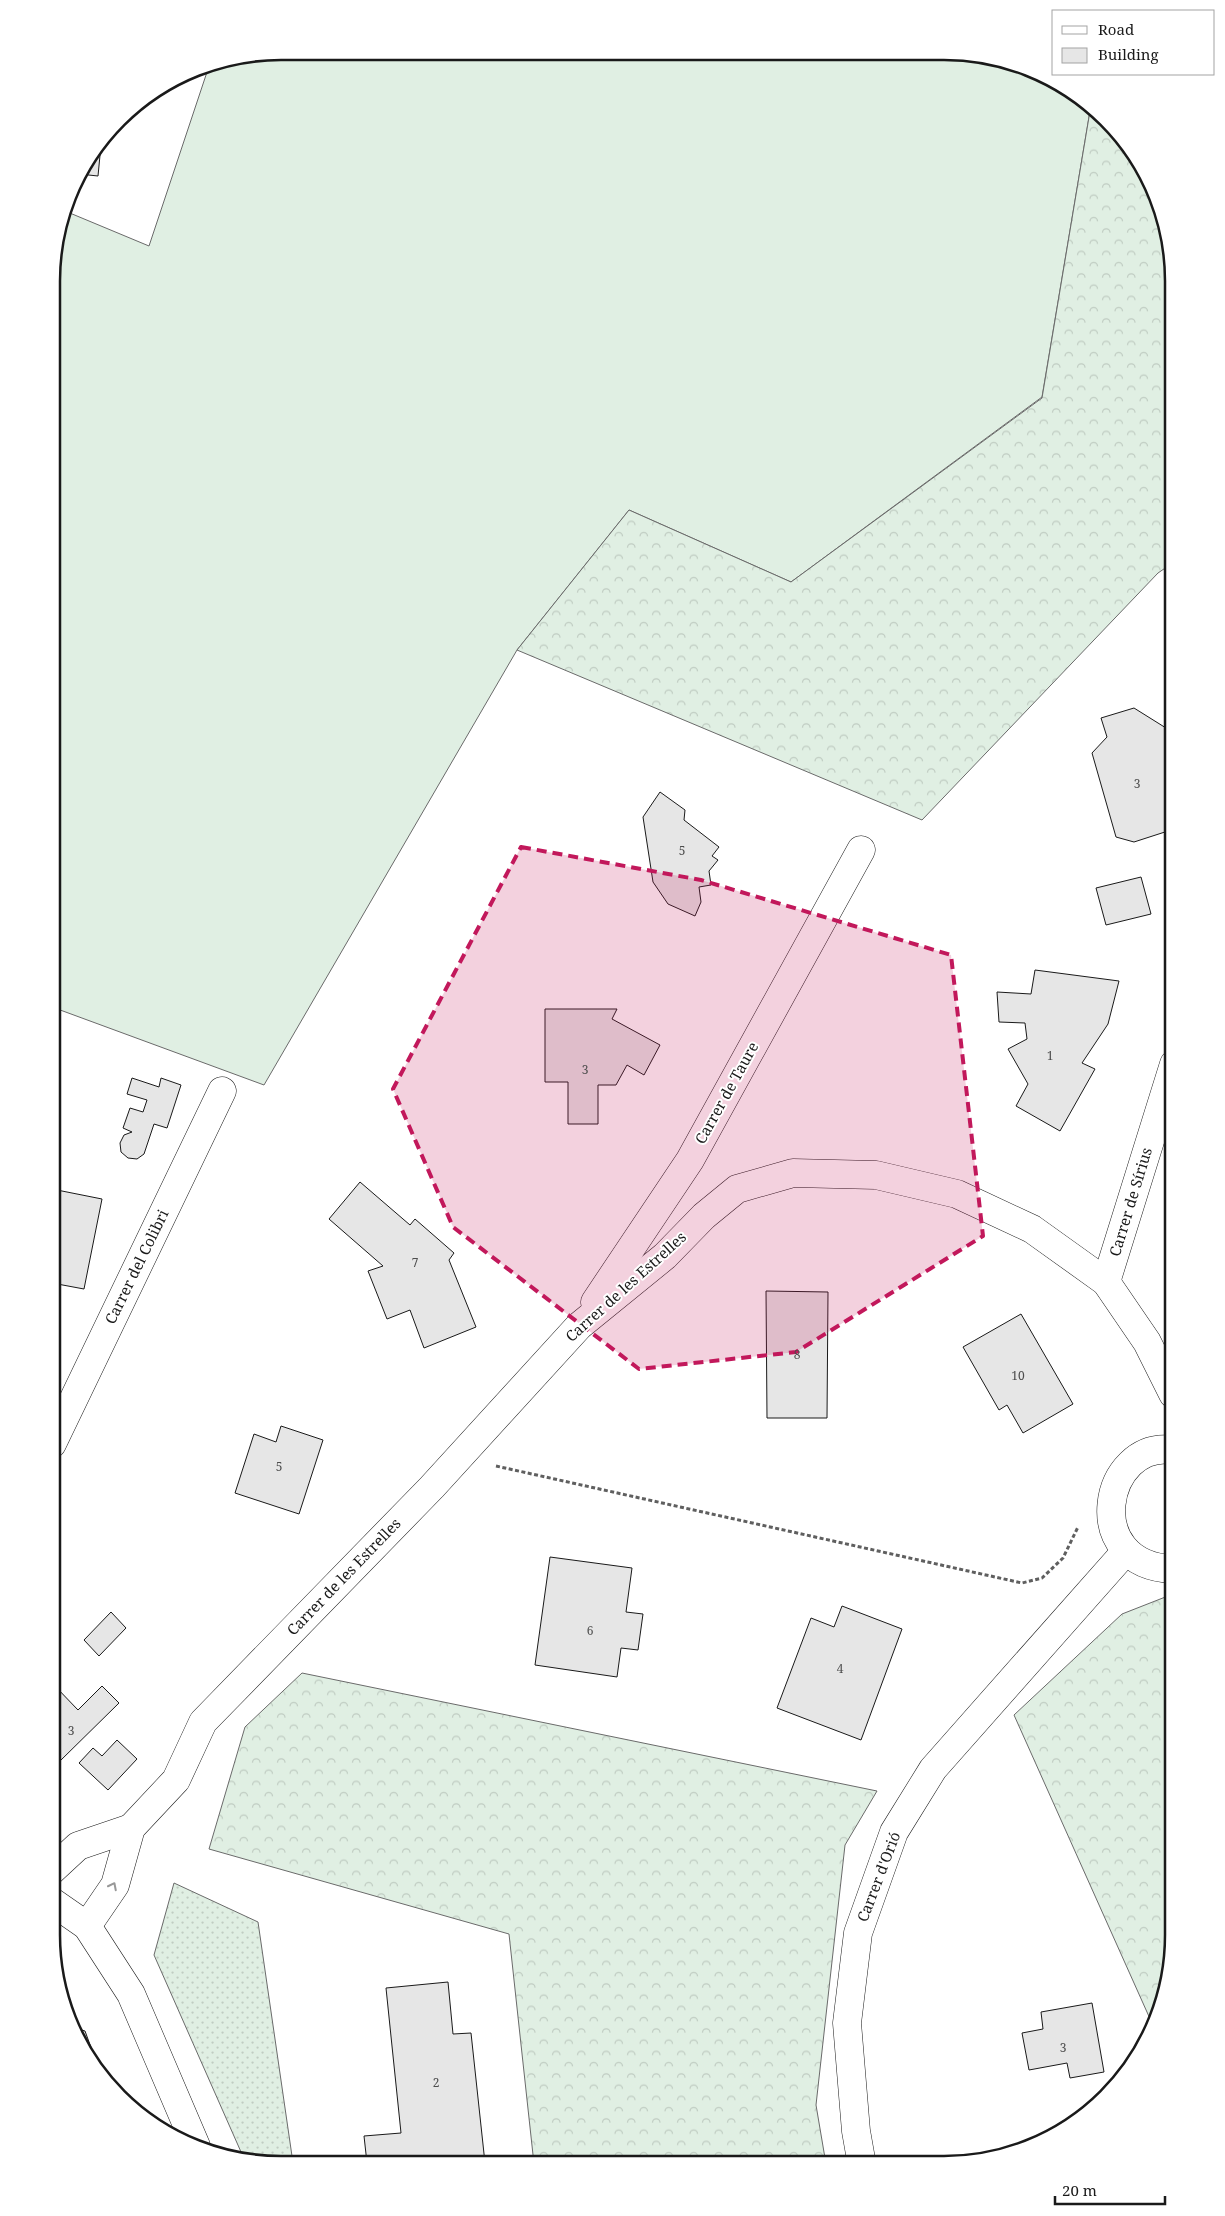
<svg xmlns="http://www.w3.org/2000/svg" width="1225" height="2216" viewBox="0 0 1225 2216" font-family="'Noto Serif',serif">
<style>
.grass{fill:#e0efe3;stroke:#6a6a6a}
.forest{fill:url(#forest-crowns);stroke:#6a6a6a}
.garden{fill:url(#garden-dots);stroke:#6a6a6a}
.building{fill:#e6e6e6;stroke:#1a1a1a}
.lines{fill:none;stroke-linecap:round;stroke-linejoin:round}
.minor-casing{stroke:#1a1a1a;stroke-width:29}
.path{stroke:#5f5f5f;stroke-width:3;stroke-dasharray:4 2.5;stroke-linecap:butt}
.minor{stroke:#fff;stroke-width:28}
.oneway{stroke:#989898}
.marked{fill:#c2185b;fill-opacity:0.2;stroke:#c2185b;stroke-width:4;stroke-dasharray:10 6;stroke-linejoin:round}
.labels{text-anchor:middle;stroke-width:4;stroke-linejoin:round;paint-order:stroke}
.number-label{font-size:12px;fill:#4d4d4d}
.street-label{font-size:15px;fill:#1a1a1a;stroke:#fff}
.rim{fill:none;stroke:#1a1a1a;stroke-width:2.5}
</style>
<defs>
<pattern id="forest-crowns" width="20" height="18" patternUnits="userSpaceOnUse" patternTransform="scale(1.25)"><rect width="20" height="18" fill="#e0efe3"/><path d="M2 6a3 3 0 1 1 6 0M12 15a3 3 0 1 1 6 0" fill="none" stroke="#c0ccc2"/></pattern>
<pattern id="garden-dots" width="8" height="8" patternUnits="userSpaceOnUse" patternTransform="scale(1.25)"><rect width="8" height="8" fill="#e0efe3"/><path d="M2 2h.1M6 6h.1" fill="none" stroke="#c0ccc2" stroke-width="1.8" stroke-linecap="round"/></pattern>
</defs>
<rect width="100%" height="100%" fill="#fff"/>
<!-- grass -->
<path class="grass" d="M281 51 989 56 1045 75 1091 105 1042 397 791 582 629 510 517 650 264 1085 52 1007 53 251 65 211 149 246 209 66Z"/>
<!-- forest -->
<g class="forest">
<path d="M1091 105 1135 153 1161 207 1174 281V562L1158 573 922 820 517 650 629 510 791 582 1042 398Z"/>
<path d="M1173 1594V1950L1157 2020 1151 2021 1014 1715 1122 1614Z"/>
<path d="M302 1673 877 1791 845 1845 816 2105 826 2164H534L509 1934 209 1849 245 1727Z"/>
</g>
<!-- garden -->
<path class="garden" d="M174 1883 258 1922 293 2163 245 2161 154 1955Z"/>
<!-- building -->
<g class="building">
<path d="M101 145 98 176 79 174Z"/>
<path d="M1134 708 1174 733V826L1168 831 1134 842 1116 837 1092 753 1107 737 1101 718Z"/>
<path d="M660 792 685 810 684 820 719 847 712 856 718 860 709 871 711 885 699 887 701 902 695 916 668 904 653 882 643 817Z"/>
<path d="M1141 877 1151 914 1106 925 1096 888Z"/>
<path d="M1035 970 1119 981 1108 1024 1082 1063 1095 1069 1060 1131 1016 1106 1028 1084 1008 1049 1027 1039 1025 1023 999 1022 997 992 1031 994Z"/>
<path d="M545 1009H617L612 1019 660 1045 644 1075 627 1065 616 1085H598V1124H568V1082H545Z"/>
<path d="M132 1078 159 1087 161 1078 181 1085 167 1128 154 1124 144 1154 137 1159 128 1158 121 1152 120 1143 124 1135 132 1132 123 1128 130 1108 143 1112 147 1100 127 1094Z"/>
<path d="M360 1182 410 1225 415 1219 454 1253 449 1260 476 1327 424 1348 410 1310 387 1319 368 1271 383 1266 329 1219Z"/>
<path d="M57 1190 102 1199 84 1289 52 1283V1205Z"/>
<path d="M766 1291 828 1292 827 1418H767Z"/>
<path d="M1021 1314 1073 1404 1023 1433 1007 1405 999 1410 963 1347Z"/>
<path d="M281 1426 323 1440 299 1514 235 1493 254 1434 276 1442Z"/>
<path d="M550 1557 632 1568 626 1612 643 1614 638 1650 621 1648 617 1677 535 1665Z"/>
<path d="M842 1606 902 1629 861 1740 777 1708 811 1618 834 1627Z"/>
<path d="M111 1612 126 1628 99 1656 84 1640Z"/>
<path d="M54 1685 78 1710 102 1686 119 1703 60 1761 51 1753 52 1688Z"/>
<path d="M117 1740 137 1759 108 1790 79 1763 93 1748 102 1756Z"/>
<path d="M448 1982 453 2034 471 2033 485 2163H367L364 2136 401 2133 386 1988Z"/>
<path d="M1092 2003 1104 2072 1070 2078 1067 2063 1029 2070 1022 2033 1043 2029 1041 2012Z"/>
<path d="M72 2027 85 2031 101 2075 90 2063Z"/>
</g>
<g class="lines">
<defs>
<g id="minor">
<path d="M1106 1282 1174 1064"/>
<path d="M595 1302 690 1160 861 850"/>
<path d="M52 1444 222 1091"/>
<path d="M1173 1569C1079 1565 1103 1440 1173 1450"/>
<path d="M51 1871 78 1846 131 1828"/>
<path d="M51 1901 87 1926 131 1994 196 2146"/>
<path d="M87 1926 115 1885 131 1828 176 1780 203 1722 432 1487 579 1326 665 1256 704 1216 737 1189 793 1173 876 1175 957 1194 1032 1229 1106 1282 1147 1342 1173 1394"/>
<path d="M862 2165 856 2131 847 2023 858 1933 894 1832 933 1769 1126 1551"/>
</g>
</defs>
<!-- minor casing -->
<use href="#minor" class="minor-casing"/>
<!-- path -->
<path class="path" d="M496 1466 1022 1583 1042 1578 1063 1558 1078 1527"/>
<!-- minor -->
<use href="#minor" class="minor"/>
</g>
<!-- one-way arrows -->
<defs><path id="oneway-chevron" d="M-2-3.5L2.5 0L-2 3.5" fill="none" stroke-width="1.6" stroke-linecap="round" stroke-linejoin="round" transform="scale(1.25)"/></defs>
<use class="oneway" href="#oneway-chevron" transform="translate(113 1886) rotate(-63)"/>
<!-- marked area -->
<path class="marked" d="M521 847 701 880 951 955 983 1236 796 1352 639 1369 453 1227 393 1089Z"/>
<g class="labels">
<!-- number labels -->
<g class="number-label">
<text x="1137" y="788">3</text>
<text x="682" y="855">5</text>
<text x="1050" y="1060">1</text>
<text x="585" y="1074">3</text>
<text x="415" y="1267">7</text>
<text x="797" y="1359">8</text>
<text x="1018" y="1380">10</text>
<text x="279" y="1471">5</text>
<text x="590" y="1635">6</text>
<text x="840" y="1673">4</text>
<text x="71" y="1735">3</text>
<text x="1063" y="2052">3</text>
<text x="436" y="2087">2</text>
</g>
<!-- street labels -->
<g class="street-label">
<text transform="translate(727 1093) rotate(-61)" y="5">Carrer de Taure</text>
<text transform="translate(1131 1202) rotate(-73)" y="5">Carrer de Sírius</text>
<text transform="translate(137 1267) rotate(-64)" y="5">Carrer del Colibri</text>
<text transform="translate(626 1287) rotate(-42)" y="5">Carrer de les Estrelles</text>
<text transform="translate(344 1577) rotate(-46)" y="5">Carrer de les Estrelles</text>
<text transform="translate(879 1877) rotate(-69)" y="5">Carrer d'Orió</text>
</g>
</g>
<!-- crop -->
<path d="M0 0H1225V2216H0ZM281 60H944A221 221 0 0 1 1165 281V1935A221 221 0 0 1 944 2156H281A221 221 0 0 1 60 1935V281A221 221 0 0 1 281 60Z" fill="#fff" fill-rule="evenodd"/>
<path class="rim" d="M281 60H944A221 221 0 0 1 1165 281V1935A221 221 0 0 1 944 2156H281A221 221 0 0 1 60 1935V281A221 221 0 0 1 281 60Z"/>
<!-- legend -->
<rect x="1052" y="10" width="162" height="65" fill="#ffffff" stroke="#a3a3a3"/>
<rect x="1062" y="26" width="25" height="8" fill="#ffffff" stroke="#a3a3a3"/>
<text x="1098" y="35" font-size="15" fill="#1a1a1a">Road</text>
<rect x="1062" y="48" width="25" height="15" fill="#e6e6e6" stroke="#a3a3a3"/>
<text x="1098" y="60" font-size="15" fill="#1a1a1a">Building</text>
<!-- scale -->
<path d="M1055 2196v8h110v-8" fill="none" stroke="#1a1a1a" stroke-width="2.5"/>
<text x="1062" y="2196" font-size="15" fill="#1a1a1a" stroke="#ffffff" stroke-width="4" paint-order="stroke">20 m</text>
</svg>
